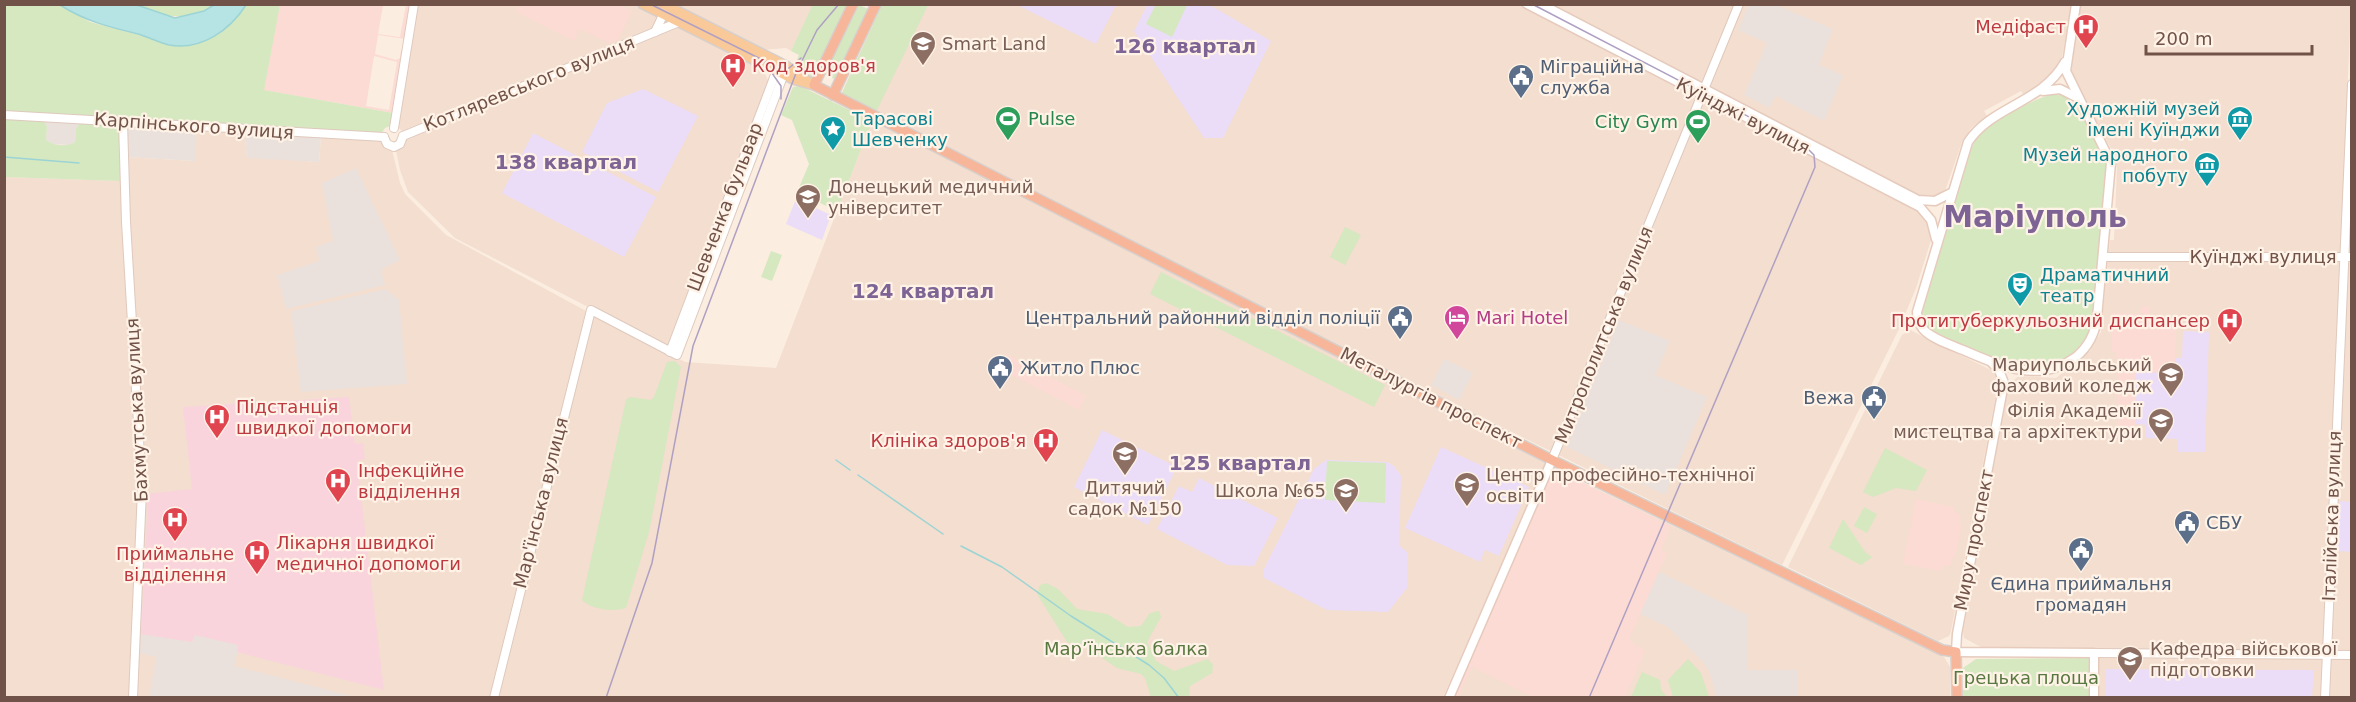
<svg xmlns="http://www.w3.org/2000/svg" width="2356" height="702" viewBox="0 0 2356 702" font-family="'DejaVu Sans',sans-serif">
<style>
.residential{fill:#f3decf}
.commercial{fill:#fcdbd4;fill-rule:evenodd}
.industrial{fill:#eae1dc}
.education{fill:#ebddf7}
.medical{fill:#f9d4dd}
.green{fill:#d5e8c0}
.water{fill:#b6e3e4;stroke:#9cd4d5;stroke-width:1.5}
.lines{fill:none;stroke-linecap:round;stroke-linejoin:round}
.stream{stroke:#9cd4d5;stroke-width:1.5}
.tertiary-casing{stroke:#dfc9bd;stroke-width:10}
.secondary-casing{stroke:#e6cbbd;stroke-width:11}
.primary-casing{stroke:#d7cfcc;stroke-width:12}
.trunk-casing{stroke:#d7cfcc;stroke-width:12}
.tertiary{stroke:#fff;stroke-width:8}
.secondary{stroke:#fff;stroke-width:8}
.primary{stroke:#f9c99a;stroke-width:9}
.trunk{stroke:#f7b699;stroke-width:9}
.tram{stroke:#afa0c3;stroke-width:1.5}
.labels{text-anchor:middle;stroke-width:4.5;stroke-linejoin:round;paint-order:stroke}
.health-label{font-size:18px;fill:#be3a42;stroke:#fff2e6;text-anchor:start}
.education-label{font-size:18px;fill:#785e54;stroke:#fff2e6;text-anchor:start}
.service-label{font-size:18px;fill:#4e5e75;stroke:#fff2e6;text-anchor:start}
.street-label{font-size:18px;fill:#715248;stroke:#fff2e6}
.culture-label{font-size:18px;fill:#0d838f;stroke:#fff2e6;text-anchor:end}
.leisure-label{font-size:18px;fill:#27864d;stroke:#fff2e6;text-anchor:start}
.hotel-label{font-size:18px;fill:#b23c85;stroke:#fff2e6;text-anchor:start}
.park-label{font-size:18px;fill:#587841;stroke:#fff2e6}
.neighbourhood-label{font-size:20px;font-weight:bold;fill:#7e6495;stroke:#fff2e6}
.town-label{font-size:30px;font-weight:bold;fill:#7e6495;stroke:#fff2e6}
</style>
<rect width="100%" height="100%" fill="#fbede0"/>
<!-- residential -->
<g class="residential">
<path d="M416 5H634L762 68 769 82 669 349 455 238 408 192 400 170 396 150 405 143 406 135 396 125Z"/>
<path d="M671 5H813L791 51 786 48 761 50Z"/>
<path d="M882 5H1523L1915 207 1926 216 1931 231V240L1916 288 1899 329 1782 565 1394 374 842 93Z"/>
<path d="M1544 5H2072L2061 61 2053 73 2024 95 2021 91 1984 111 1987 116 1971 128 1962 142 1945 191 1925 200Z"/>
<path d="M2080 5H2351L2323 651 1981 647 1964 638 1963 632 2009 384 2019 376 2056 378 2090 351 2101 332 2110 240H2114L2117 168 2113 152 2081 97 2070 70 2069 63Z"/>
<path d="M872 121 1459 418 1546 464 1443 697 495 698 590 313 685 362 776 368Z"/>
<path d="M197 128 244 131 247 157 319 162 321 136 381 139 385 147 392 150 400 183 405 194 446 235 586 311 491 697H135L145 517 125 157 194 161Z"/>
<path d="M2351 147 2352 652H2330Z"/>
<path d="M5 177 120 181 139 519 129 697 5 698Z"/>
<path d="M1910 330 1995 372 1999 379 1951 631 1949 636 1938 641 1788 567 1902 335Z"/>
<path d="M1553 468 1944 657 1950 667V697L1452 698Z"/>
<path d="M2098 658 2322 659 2321 697H2098Z"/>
<path d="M2329 658H2351V697L2328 698Z"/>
</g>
<!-- commercial -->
<g class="commercial">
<path d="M373 4 383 6 378 34 400 37 406 5H411L405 39 378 35 375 54 396 60 400 58 401 50H404L393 113 263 90 280 5ZM374 56 397 62 389 110 366 106Z"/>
<path d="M520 4 619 5 632 11 618 40 609 43 580 29 574 41 516 12Z"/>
<path d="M2141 306H2149V328H2176L2175 373H2135L2136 430 2117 431 2118 371 2116 352H2112V313L2141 314Z"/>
<path d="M1006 354 1086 396 1079 410 998 368Z"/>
<path d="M1553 468 1671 526 1661 550 1667 553 1629 640 1645 651 1625 697H1533L1472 667 1458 697 1452 698Z"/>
<path d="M1916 499 1954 507V511L1961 516 1959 523 1962 524 1955 558H1952L1951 565 1942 567 1941 571 1903 564Z"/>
</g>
<!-- industrial -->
<g class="industrial">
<path d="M1749 4 1776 5 1833 29 1819 65 1843 75 1824 121 1776 96 1769 108 1744 95 1767 43 1738 30Z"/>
<path d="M43 119 81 121 76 129 75 142 69 145 52 144 46 140 47 127Z"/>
<path d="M125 124 197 128 195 161 125 157Z"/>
<path d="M244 131 321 136 319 162 247 158Z"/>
<path d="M356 168 400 260 381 270 385 285 286 309 277 275 319 261 316 247 333 241 322 183Z"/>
<path d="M386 289 399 300 407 384 301 392 291 311Z"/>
<path d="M1619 320 1670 341 1655 375 1707 397 1665 495 1567 447Z"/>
<path d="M1444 359 1473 373 1459 400 1431 385Z"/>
<path d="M1659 572 1748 615V670H1797V697H1716L1709 671 1703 662 1668 627 1640 614Z"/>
<path d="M141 634 192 642 194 635 239 645 234 666 355 697H149L156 657 140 653Z"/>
</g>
<!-- education -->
<g class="education">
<path d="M1017 5H1116L1096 44Z"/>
<path d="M1147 5H1210L1271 41 1223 138H1204L1134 31Z"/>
<path d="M643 89 698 116 658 192 582 152 607 103Z"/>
<path d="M533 133 656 197 624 257 502 193Z"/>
<path d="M796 199 831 215 822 240 786 224Z"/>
<path d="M2183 331 2209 332 2205 452H2178L2177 439 2146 438V425L2136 424 2135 372 2175 373 2176 358H2182Z"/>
<path d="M1102 430 1177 467 1148 525 1074 487Z"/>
<path d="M1441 447 1529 487 1499 556 1485 550 1480 562 1405 528Z"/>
<path d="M1326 460 1387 462 1394 466 1401 476 1399 545 1408 553 1407 588 1388 612 1327 610 1264 578 1263 571 1314 469Z"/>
<path d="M1199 478 1278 518 1254 566 1227 565 1157 529 1179 486 1192 492Z"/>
<path d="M2339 501 2351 502V552L2337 551Z"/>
<path d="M2106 669 2314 670 2312 697H2106Z"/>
</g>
<!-- medical -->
<path class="medical" d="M349 397 355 444 363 443 365 459 357 461 384 690 237 652 238 645 195 635 192 642 141 634 147 518 146 494 192 489 183 407Z"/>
<!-- green -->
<g class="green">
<path d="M813 4 847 5 812 78 794 66 799 55 791 51Z"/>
<path d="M1156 4 1187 5 1172 37 1146 24Z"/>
<path d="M4 5H60L90 22 154 39 206 40 233 22 246 5H280L264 90 393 113 392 125 385 128 381 134 5 112Z"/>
<path d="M137 5H214C189 21 163 19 137 5Z"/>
<path d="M859 5 868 9 834 79 825 74Z"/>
<path d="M882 5H928L876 112 842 93Z"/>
<path d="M800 86 872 121 837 211 799 193 798 190 809 164 792 120 781 115 793 87Z"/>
<path d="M2058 93C2078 97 2105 151 2107 171L2092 325C2085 344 2063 367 2042 368 2019 370 1940 344 1926 326 1923 322 1923 317 1922 313L1971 150C1974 142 1977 135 1984 130 1997 118 2041 95 2058 93Z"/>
<path d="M4 117 43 119 47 127 46 140C54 146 66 147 75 142L76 129 81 121 120 124V181L5 177Z"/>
<path d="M1345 227 1361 235 1345 265 1330 257Z"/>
<path d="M771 251 782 255 772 281 761 277Z"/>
<path d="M1161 272 1385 385 1374 407 1150 294Z"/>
<path d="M675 361 681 367 649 532 626 608C612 612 593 610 582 600L626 400 630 397 651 400 654 397 667 362Z"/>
<path d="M1885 448 1927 470 1916 491 1896 488 1873 497 1863 492Z"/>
<path d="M1327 461 1386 463 1385 503 1325 500Z"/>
<path d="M1864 507 1877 514 1867 533 1854 526Z"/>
<path d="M1843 519 1865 552 1872 557 1861 565 1829 548Z"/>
<path d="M1046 583 1058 589 1077 609 1107 614 1128 627 1141 626 1150 613 1159 611 1161 617 1147 642 1156 661 1174 671 1208 659 1213 665 1212 673 1190 686 1189 697H1151L1145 678 1141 674 1117 668 1089 649 1067 642 1037 594 1040 585Z"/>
<path d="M2090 658V697H1963V668L1976 659Z"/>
<path d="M1688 659 1701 673 1709 697H1673L1668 680Z"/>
<path d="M1642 672 1660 680 1661 690 1667 697H1631Z"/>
</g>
<!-- water -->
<path class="water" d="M60 5H137L175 18 204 11 214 5H246C230 30 201 51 169 45 158 42 148 37 138 34 109 27 85 21 60 5Z"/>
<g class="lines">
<!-- stream -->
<g class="stream">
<path d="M4 157 79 163"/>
<path d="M836 460 850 470"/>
<path d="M858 475 943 534"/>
<path d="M961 546 1002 567 1071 616 1149 665 1164 678 1179 698"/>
</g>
<defs>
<g id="tertiary">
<path d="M655 32 666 9"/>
<path d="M4 115 384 137"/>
<path d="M123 122 126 222 142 490 133 698"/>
<path d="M394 128 414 4"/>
<path d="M403 136 679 22"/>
<path d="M384 137 387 144 394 147 400 144 403 136"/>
<path d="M2103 257H2352"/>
<path d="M670 352 778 67"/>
<path d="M1552 460 1739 4"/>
<path d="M2094 653 2352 655"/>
<path d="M494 698 591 310 677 355 785 71"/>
<path d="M2325 698 2352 84"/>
</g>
<g id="secondary">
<path d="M1527 4 1920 207 1931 220 1936 239"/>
<path d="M1541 4 1918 200 1935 201 1951 193"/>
<path d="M2065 62C2041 104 1993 105 1968 142L1917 312C1917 318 1919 324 1923 329 1932 339 1951 345 1963 350 2000 366 2040 384 2076 357 2089 346 2095 334 2097 318L2111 163 2066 71 2076 4"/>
<path d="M2043 91 2060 89 2076 97"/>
<path d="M1992 363 1999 370 2004 383 1957 634 1956 652 2094 653V698"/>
<path d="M1449 698 1552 460"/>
</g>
<g id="primary">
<path d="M643 4 793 79 814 85"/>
<path d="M663 4 784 65 807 81"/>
</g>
<g id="trunk">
<path d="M853 4 814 85 1552 460 1942 650 1956 652 1957 698"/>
<path d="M833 95 876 4"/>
</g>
</defs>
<!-- tertiary casing -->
<use href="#tertiary" class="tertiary-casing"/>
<!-- secondary casing -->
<use href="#secondary" class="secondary-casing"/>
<!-- primary casing -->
<use href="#primary" class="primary-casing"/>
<!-- trunk casing -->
<use href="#trunk" class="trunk-casing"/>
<!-- tertiary -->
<use href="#tertiary" class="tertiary"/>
<!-- secondary -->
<use href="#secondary" class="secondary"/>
<!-- primary -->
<use href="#primary" class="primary"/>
<!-- trunk -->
<use href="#trunk" class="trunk"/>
<!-- tram -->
<g class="tram">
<path d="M650 4 777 67 789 68 801 58"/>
<path d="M1532 4 1805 146 1814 155 1815 167 1589 698"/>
<path d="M765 63 781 86V99"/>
<path d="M606 698 652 563 693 346 796 73 817 30 839 4"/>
</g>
</g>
<!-- icons -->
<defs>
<symbol id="hospital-pin" viewBox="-11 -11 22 30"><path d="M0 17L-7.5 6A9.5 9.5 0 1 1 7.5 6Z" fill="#e0444e" stroke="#fff2e6"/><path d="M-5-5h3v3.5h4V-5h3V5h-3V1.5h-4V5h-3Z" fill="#fff"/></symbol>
<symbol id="school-pin" viewBox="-11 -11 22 30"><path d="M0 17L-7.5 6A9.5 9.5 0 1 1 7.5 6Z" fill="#8d6e63" stroke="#fff2e6"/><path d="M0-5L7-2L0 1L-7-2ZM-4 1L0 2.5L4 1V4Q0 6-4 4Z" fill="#fff"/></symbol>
<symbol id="civic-pin" viewBox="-11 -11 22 30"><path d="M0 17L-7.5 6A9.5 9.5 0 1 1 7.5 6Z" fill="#5c6f8a" stroke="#fff2e6"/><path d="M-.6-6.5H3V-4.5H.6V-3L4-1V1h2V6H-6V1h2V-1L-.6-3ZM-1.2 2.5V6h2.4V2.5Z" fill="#fff"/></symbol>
<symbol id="stadium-pin" viewBox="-11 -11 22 30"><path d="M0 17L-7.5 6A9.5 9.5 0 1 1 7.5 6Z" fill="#2e9e5b" stroke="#fff2e6"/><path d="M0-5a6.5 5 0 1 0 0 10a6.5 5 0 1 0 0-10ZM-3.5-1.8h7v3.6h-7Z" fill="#fff"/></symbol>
<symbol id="museum-pin" viewBox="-11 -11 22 30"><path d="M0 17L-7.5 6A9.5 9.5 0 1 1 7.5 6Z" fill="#0f9aa8" stroke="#fff2e6"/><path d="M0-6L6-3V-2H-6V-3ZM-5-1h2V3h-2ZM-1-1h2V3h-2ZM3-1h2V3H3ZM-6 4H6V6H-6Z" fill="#fff"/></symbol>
<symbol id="sight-pin" viewBox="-11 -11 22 30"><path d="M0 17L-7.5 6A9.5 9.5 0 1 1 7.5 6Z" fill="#0f9aa8" stroke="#fff2e6"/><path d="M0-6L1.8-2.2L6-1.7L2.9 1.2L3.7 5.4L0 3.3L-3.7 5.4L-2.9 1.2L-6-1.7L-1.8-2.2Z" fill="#fff"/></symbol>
<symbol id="university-pin" viewBox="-11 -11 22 30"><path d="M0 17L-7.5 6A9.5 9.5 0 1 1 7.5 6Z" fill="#8d6e63" stroke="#fff2e6"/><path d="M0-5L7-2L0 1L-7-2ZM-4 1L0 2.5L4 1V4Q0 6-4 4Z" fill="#fff"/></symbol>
<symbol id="theatre-pin" viewBox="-11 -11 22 30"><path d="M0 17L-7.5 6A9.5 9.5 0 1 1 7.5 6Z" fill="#0f9aa8" stroke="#fff2e6"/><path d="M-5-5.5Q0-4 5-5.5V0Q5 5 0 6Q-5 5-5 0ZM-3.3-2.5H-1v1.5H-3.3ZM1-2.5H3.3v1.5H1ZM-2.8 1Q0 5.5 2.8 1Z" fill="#fff"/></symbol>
<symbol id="hotel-pin" viewBox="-11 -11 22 30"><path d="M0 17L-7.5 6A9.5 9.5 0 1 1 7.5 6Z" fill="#d1479c" stroke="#fff2e6"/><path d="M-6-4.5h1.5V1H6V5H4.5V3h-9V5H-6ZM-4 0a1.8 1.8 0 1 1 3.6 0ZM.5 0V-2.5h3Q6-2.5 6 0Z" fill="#fff"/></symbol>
</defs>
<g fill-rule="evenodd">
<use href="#hospital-pin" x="2071" y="12" width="30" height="40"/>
<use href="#school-pin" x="908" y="29" width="30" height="40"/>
<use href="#hospital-pin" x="718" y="51" width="30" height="40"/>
<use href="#civic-pin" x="1506" y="62" width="30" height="40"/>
<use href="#stadium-pin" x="993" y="104" width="30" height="40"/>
<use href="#museum-pin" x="2225" y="104" width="30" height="40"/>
<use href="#stadium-pin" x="1683" y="107" width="30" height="40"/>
<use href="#sight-pin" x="818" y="114" width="30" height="40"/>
<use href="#museum-pin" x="2192" y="150" width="30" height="40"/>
<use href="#university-pin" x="793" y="182" width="30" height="40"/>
<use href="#theatre-pin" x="2005" y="270" width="30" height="40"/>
<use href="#civic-pin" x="1385" y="303" width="30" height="40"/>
<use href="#hotel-pin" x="1442" y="303" width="30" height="40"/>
<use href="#hospital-pin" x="2215" y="306" width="30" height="40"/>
<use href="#civic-pin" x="985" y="353" width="30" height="40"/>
<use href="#university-pin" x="2156" y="360" width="30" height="40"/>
<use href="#civic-pin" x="1859" y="383" width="30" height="40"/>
<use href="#hospital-pin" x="202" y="402" width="30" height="40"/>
<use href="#university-pin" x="2146" y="406" width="30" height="40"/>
<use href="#hospital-pin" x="1031" y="426" width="30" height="40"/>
<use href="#school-pin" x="1110" y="439" width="30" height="40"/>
<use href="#hospital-pin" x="323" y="466" width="30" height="40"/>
<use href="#university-pin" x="1452" y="470" width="30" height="40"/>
<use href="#school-pin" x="1331" y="476" width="30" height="40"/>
<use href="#hospital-pin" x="160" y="505" width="30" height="40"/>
<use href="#civic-pin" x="2172" y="508" width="30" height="40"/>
<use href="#civic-pin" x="2066" y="535" width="30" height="40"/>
<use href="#hospital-pin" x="242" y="538" width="30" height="40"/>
<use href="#university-pin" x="2115" y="644" width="30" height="40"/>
</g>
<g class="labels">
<!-- health labels -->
<g class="health-label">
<text x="2066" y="33" text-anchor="end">Медіфаст</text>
<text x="752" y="72">Код здоров'я</text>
<text x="2210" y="327" text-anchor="end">Протитуберкульозний диспансер</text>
<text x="236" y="413">Підстанція<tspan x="236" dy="21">швидкої допомоги</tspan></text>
<text x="1026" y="447" text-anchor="end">Клініка здоров'я</text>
<text x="358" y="477">Інфекційне<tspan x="358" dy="21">відділення</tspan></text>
<text x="276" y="549">Лікарня швидкої<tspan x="276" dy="21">медичної допомоги</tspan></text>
<text x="175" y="560" text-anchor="middle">Приймальне<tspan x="175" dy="21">відділення</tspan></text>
</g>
<!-- education labels -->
<g class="education-label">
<text x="942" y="50">Smart Land</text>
<text x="828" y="193">Донецький медичний<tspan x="828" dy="21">університет</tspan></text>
<text x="2152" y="371" text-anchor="end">Мариупольський<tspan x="2152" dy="21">фаховий коледж</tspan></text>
<text x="2142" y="417" text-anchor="end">Філія Академії<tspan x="2142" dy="21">мистецтва та архітектури</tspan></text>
<text x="1486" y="481">Центр професійно-технічної<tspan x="1486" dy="21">освіти</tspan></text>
<text x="1125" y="494" text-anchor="middle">Дитячий<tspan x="1125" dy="21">садок №150</tspan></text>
<text x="1326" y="497" text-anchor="end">Школа №65</text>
<text x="2150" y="655">Кафедра військової<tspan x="2150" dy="21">підготовки</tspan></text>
</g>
<!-- service labels -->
<g class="service-label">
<text x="1540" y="73">Міграційна<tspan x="1540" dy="21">служба</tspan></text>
<text x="1380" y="324" text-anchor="end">Центральний районний відділ поліції</text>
<text x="1020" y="374">Житло Плюс</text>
<text x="1854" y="404" text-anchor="end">Вежа</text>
<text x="2206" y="529">СБУ</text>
<text x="2081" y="590" text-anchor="middle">Єдина приймальня<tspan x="2081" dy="21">громадян</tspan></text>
</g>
<!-- street labels -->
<g class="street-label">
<text transform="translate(529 84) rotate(-22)" y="6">Котляревського вулиця</text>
<text transform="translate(1743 116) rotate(27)" y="6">Куїнджі вулиця</text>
<text transform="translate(194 126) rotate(4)" y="6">Карпінського вулиця</text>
<text transform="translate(725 207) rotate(-69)" y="6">Шевченка бульвар</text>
<text x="2263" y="263">Куїнджі вулиця</text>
<text transform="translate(1604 335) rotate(-68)" y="6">Митрополитська вулиця</text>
<text transform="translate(1431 398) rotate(27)" y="6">Металургів проспект</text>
<text transform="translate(137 410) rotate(-93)" y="6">Бахмутська вулиця</text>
<text transform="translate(541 503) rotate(-76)" y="6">Мар'їнська вулиця</text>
<text transform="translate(2332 516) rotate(-88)" y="6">Італійська вулиця</text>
<text transform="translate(1974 540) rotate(-79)" y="6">Миру проспект</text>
</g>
<!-- culture labels -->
<g class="culture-label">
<text x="2220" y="115">Художній музей<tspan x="2220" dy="21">імені Куїнджи</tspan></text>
<text x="852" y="125" text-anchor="start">Тарасові<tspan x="852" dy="21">Шевченку</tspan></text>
<text x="2188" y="161">Музей народного<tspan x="2188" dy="21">побуту</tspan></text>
<text x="2040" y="281" text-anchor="start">Драматичний<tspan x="2040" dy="21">театр</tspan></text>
</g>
<!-- leisure labels -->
<g class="leisure-label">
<text x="1028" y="125">Pulse</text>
<text x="1678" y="128" text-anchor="end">City Gym</text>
</g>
<!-- hotel labels -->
<g class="hotel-label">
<text x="1476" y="324">Mari Hotel</text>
</g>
<!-- park labels -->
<g class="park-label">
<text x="1126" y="655">Мар’їнська балка</text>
<text x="2026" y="684">Грецька площа</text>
</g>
<!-- neighbourhood labels -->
<g class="neighbourhood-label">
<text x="1185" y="53">126 квартал</text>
<text x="566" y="169">138 квартал</text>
<text x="923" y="298">124 квартал</text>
<text x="1240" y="470">125 квартал</text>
</g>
<!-- town labels -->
<g class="town-label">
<text x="2035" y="227">Маріуполь</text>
</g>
</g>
<!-- border -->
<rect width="2356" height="702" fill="none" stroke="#715248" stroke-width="12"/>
<!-- scale -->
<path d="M2146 45v9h166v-9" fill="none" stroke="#715248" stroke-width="3"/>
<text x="2155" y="45" font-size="18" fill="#715248" stroke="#fff2e6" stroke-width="4.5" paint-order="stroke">200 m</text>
</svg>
